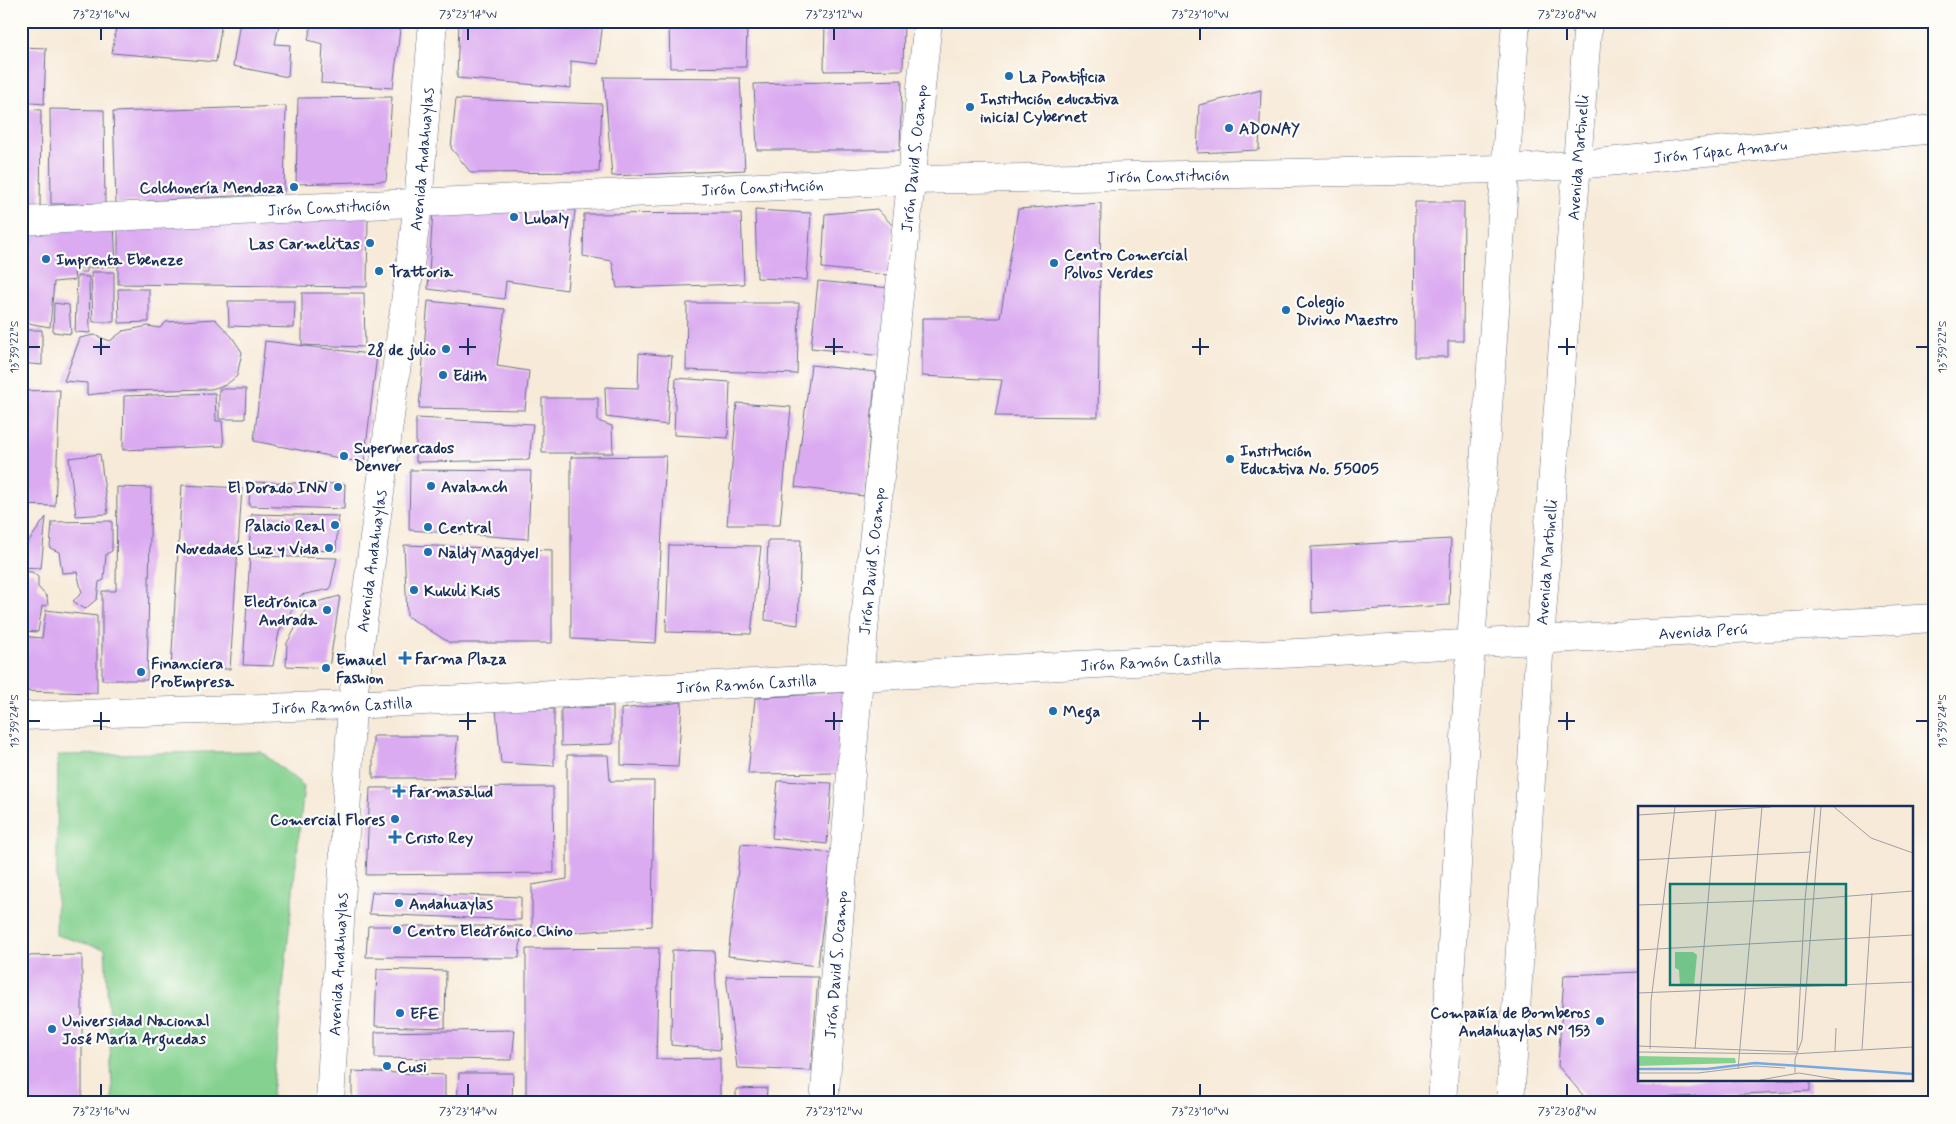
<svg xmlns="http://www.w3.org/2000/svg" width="1956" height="1124" viewBox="0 0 1956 1124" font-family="Mynerve,sans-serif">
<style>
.green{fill:#85d290;stroke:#508077}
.building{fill:#dbabf1}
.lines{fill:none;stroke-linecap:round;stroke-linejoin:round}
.minor-casing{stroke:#687089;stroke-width:29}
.minor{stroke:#fff;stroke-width:28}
.ticks{fill:none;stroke:#1b2f5e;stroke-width:2}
.poi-dot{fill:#1f6fb2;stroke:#fdfcf7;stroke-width:2}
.labels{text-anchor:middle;stroke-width:4.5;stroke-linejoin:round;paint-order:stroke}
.poi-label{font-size:16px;font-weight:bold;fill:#1b2f5e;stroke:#fdfcf7;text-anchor:start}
.street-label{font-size:16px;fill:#1b2f5e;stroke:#fdfcf7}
.inset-river{fill:none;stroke:#77a9e3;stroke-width:2.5}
.inset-road{fill:none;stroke:#9f9fa7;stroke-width:1}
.view{fill:#0f766e;fill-opacity:0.15;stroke:#0f766e;stroke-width:2.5}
.inset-edge{fill:none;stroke:#1b2f5e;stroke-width:2.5}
.neatline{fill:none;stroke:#1b2f5e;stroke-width:2}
.ticks-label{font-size:12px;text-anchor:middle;fill:#1b2f5e}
</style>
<rect width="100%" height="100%" fill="#fdfcf7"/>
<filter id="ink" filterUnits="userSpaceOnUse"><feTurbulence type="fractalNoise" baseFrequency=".02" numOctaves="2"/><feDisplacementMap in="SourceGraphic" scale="10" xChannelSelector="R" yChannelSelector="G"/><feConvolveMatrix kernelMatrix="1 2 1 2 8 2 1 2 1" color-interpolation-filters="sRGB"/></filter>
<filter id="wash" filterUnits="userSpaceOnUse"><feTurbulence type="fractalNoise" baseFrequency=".0096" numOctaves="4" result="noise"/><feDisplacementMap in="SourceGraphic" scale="20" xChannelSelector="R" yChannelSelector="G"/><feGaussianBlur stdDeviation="1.12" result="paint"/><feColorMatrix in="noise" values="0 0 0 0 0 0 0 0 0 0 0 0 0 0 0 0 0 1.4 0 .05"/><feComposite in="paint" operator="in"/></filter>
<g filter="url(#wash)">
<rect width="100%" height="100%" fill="#f7ead8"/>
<!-- green -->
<path class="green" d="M260 751 304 786 271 1103H113L105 949 56 935 58 755Z"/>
<g id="blocks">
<!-- building -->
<g class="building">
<path d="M117 21H222L216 62 112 53Z"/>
<path d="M240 21H280L275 44 290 45 288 77 233 66Z"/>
<path d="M312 21H401L393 88 321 83 323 44 308 40Z"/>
<path d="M459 21H603L598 64 571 61V88L457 78Z"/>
<path d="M669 21H747L746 67 670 68Z"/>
<path d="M825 21H904L903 70 824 71Z"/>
<path d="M21 47 46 48 44 104 21 102Z"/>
<path d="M604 77 740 78 745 170 612 176Z"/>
<path d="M902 80 900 150H757L754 84Z"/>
<path d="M1261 90 1259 150 1197 153 1199 105Z"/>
<path d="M392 97 386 181 296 184 298 98Z"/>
<path d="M456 99 602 104 599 172 471 173 451 148Z"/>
<path d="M286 106 284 193 116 203 113 112Z"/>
<path d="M21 109 41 110 40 208H21Z"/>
<path d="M50 109 104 110 105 204H51Z"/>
<path d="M1415 202H1464L1463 341H1448V357H1414Z"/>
<path d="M1101 203 1098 417 995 416 1002 380 922 376V318H1000L1018 209Z"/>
<path d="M877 209 894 227 888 275 822 268 825 214Z"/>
<path d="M433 210H575L567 290 506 281 504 299 428 289Z"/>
<path d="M755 210 811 213 807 280 757 278Z"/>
<path d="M741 213 744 284 617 288 612 261 583 256 584 214Z"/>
<path d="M368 214 367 287 118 284V220Z"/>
<path d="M114 223 116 266 87 268V272H74L75 280 54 282 50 327 22 322V229Z"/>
<path d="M91 272H114V322H93Z"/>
<path d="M77 276 89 277 90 333 75 332Z"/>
<path d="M818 281 890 288 882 356 811 348Z"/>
<path d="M118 289H149V322L119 323Z"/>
<path d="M302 293H364L365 347 302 345Z"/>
<path d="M228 301H295L294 328 229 326Z"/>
<path d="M428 301 505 309 497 366 529 371 525 410 419 408Z"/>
<path d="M54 303 69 305 71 334 53 332Z"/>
<path d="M687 303H799L797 374 686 370Z"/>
<path d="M215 319 232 337 242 352 237 376 226 385 211 389 122 391 87 395V383L64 381 80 338 94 335 110 341 123 331 148 326 160 328 166 322Z"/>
<path d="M21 330H42V365L21 363Z"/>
<path d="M265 341 377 355 364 463 254 441Z"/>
<path d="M639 353 672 356 667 425 606 417 605 387 638 388Z"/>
<path d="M811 365 876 372 864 496 795 487Z"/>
<path d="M676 378 730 382 728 438 674 435Z"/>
<path d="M219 389H246L245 419H219Z"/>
<path d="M60 390 55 506 21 505V391Z"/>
<path d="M215 393 216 421H222L224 446 123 450 124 396Z"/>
<path d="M542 398H598V421L612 426 613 453H542Z"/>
<path d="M737 403 791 407 780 525H727Z"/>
<path d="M416 418 533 424 529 460 416 462Z"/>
<path d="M100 454 108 514 76 516 69 458Z"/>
<path d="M666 456 656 643 571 639V457Z"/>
<path d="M410 470 531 471 528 539 409 530Z"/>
<path d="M250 482 345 484 344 509 249 506Z"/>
<path d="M182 485 242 488 230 669 171 668Z"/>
<path d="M117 487 151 488 147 680H102V591H116Z"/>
<path d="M252 514 338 516 336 551 249 548Z"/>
<path d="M46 517 41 568 21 567V546L26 545Z"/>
<path d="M112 521V551L106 554 104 580 99 582 97 599 85 609 73 601 82 593 77 572 62 573 59 552 50 548 52 522Z"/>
<path d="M1451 539 1449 605 1312 613 1311 547Z"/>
<path d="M768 540H801L798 625 765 620Z"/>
<path d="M404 545 552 550V643H450L407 616Z"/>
<path d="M669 545 761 546 751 634 666 632Z"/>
<path d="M250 556 337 558 330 589 301 595 279 632 273 666 243 665Z"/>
<path d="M21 571 32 572 38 577V587L47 597 48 605 42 606 38 632 21 631Z"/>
<path d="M340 596 329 668 286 666 287 643 309 604Z"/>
<path d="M46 610 97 616V693L21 691V636L42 638Z"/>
<path d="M848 692 840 773 748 774 755 698Z"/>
<path d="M682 702 678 767 621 765V709Z"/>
<path d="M613 706V744L561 746V709Z"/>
<path d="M496 709H554V766L501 763Z"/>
<path d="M373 736H458L453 778H373Z"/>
<path d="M567 755H608L610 781H654L652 926 532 936V885L567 879Z"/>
<path d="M778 781 832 783 827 844 772 838Z"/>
<path d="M553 787 554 873 366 875 370 788Z"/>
<path d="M741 844 831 853 818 966 728 956Z"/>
<path d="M372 892 521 897V920L369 914Z"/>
<path d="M368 926H522L519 958 366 957Z"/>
<path d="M659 948 656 1059 720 1058V1103H526V949Z"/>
<path d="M672 950 714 951 720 1050 671 1045Z"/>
<path d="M82 955V1103H21V956Z"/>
<path d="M377 969 446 971 445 1028 375 1026Z"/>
<path d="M1640 972V1080H1810V1091L1588 1101 1558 1066 1564 975Z"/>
<path d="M726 976 818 977 811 1071 737 1068Z"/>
<path d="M515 1030 512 1060 375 1058V1032Z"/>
<path d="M352 1071 445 1075V1103H352Z"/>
<path d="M459 1073H513L512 1103H457Z"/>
<path d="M767 1088 766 1103H736V1089Z"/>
</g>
</g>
</g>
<g filter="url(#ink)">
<use href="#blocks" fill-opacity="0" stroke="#687089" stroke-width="1"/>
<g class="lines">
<defs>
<g id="minor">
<path id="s1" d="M21 221 912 180 1505 169 1577 165 1935 129"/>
<path id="s2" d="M21 716 352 705 1935 618"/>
<path id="s3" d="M330 1103 352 705 418 204 433 21"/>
<path id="s4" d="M824 1103 859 677 928 21"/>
<path d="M1442 1103 1471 643 1516 21"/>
<path id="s5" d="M1510 1103 1540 640 1588 21"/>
</g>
</defs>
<!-- minor casing -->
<use href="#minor" class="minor-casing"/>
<!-- minor -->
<use href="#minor" class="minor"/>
</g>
</g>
<!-- ticks -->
<path class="ticks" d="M101 28V40M468 28V40M834 28V40M1200 28V40M1567 28V40M101 338V355M468 338V355M834 338V355M1200 338V355M1567 338V355M28 347H40M93 347H110M459 347H476M825 347H843M1192 347H1209M1558 347H1575M1916 347H1928M101 712V730M468 712V730M834 712V730M1200 712V730M1567 712V730M28 721H40M93 721H110M459 721H476M825 721H843M1192 721H1209M1558 721H1575M1916 721H1928M101 1084V1096M468 1084V1096M834 1084V1096M1200 1084V1096M1567 1084V1096"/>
<!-- markers -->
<g class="poi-dot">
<circle cx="1009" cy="76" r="5"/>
<circle cx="970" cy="107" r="5"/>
<circle cx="1229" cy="128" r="5"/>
<circle cx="294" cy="187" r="5"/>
<circle cx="514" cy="217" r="5"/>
<circle cx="370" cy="243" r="5"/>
<circle cx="46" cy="259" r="5"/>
<circle cx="1054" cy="263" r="5"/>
<circle cx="379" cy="271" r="5"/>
<circle cx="1286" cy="310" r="5"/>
<circle cx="446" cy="349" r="5"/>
<circle cx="443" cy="375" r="5"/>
<circle cx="344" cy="456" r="5"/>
<circle cx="1230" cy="459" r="5"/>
<circle cx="431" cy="486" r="5"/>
<circle cx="338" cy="487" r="5"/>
<circle cx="335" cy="525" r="5"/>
<circle cx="428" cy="527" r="5"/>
<circle cx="329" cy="548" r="5"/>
<circle cx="428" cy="552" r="5"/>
<circle cx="414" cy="590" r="5"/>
<circle cx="327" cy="610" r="5"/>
<path d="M402.5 650.5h5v5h5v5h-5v5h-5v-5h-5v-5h5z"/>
<circle cx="326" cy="668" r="5"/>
<circle cx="141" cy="672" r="5"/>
<circle cx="1053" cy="711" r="5"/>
<path d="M396.5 783.5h5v5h5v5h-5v5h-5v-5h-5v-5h5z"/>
<circle cx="395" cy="819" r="5"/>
<path d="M392.5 829.5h5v5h5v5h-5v5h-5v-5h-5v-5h5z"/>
<circle cx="399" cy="903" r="5"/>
<circle cx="397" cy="930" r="5"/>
<circle cx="400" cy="1013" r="5"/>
<circle cx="1600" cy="1021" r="5"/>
<circle cx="52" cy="1029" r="5"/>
<circle cx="387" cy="1066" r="5"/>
</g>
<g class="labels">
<!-- poi labels -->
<g class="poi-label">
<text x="1019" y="82">La Pontificia</text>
<text x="980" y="104">Institución educativa<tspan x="980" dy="18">inicial Cybernet</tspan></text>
<text x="1239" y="134">ADONAY</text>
<text x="284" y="193" text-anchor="end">Colchonería Mendoza</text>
<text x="524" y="223">Lubaly</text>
<text x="360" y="249" text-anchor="end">Las Carmelitas</text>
<text x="1064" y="260">Centro Comercial<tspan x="1064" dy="18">Polvos Verdes</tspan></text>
<text x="56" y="265">Imprenta Ebeneze</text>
<text x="389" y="277">Trattoria</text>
<text x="1296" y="307">Colegio<tspan x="1296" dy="18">Divino Maestro</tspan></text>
<text x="436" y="355" text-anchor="end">28 de julio</text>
<text x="453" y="381">Edith</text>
<text x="354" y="453">Supermercados<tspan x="354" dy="18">Denver</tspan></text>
<text x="1240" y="456">Institución<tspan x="1240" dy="18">Educativa No. 55005</tspan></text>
<text x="441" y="492">Avalanch</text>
<text x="328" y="493" text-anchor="end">El Dorado INN</text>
<text x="325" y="531" text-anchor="end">Palacio Real</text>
<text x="438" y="533">Central</text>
<text x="319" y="554" text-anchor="end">Novedades Luz y Vida</text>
<text x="438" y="558">Naldy Magdyel</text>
<text x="424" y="596">Kukuli Kids</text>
<text x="317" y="607" text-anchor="end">Electrónica<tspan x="317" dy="18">Andrada</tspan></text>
<text x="415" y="664">Farma Plaza</text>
<text x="336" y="665">Emauel<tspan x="336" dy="18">Fashion</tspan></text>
<text x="151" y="669">Financiera<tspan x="151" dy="18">ProEmpresa</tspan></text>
<text x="1063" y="717">Mega</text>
<text x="409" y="797">Farmasalud</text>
<text x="385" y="825" text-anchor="end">Comercial Flores</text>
<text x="405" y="843">Cristo Rey</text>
<text x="409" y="909">Andahuaylas</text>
<text x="407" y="936">Centro Electrónico Chino</text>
<text x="1590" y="1018" text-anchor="end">Compañía de Bomberos<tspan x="1590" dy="18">Andahuaylas Nº 153</tspan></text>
<text x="410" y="1019">EFE</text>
<text x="62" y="1026">Universidad Nacional<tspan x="62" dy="18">José María Arguedas</tspan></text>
<text x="397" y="1072">Cusi</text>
</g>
<!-- street labels -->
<g class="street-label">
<text dy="6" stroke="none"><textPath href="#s1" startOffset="1701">Jirón Túpac Amaru</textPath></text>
<text dy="6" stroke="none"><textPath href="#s5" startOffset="948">Avenida Martinelli</textPath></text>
<text dy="6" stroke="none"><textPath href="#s3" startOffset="949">Avenida Andahuaylas</textPath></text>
<text dy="6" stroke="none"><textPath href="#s4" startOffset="949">Jirón David S. Ocampo</textPath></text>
<text dy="6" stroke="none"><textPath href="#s1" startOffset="1148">Jirón Constitución</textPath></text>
<text dy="6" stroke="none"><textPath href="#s1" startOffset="742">Jirón Constitución</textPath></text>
<text dy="6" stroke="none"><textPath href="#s1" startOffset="308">Jirón Constitución</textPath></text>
<text dy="6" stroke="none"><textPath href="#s3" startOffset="544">Avenida Andahuaylas</textPath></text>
<text dy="6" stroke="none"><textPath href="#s4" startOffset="544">Jirón David S. Ocampo</textPath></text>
<text dy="6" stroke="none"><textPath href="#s5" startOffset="542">Avenida Martinelli</textPath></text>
<text dy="6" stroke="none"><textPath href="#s2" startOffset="1684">Avenida Perú</textPath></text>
<text dy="6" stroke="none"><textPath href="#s2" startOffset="1131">Jirón Ramón Castilla</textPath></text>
<text dy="6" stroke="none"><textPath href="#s2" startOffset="726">Jirón Ramón Castilla</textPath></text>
<text dy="6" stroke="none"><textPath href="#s2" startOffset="321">Jirón Ramón Castilla</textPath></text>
<text dy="6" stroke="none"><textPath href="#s3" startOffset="139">Avenida Andahuaylas</textPath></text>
<text dy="6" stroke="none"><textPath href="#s4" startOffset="139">Jirón David S. Ocampo</textPath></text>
</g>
</g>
<!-- overview -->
<g transform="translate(1638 806)">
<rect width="275" height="275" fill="#f7ead8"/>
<path d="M37 146H55L59 149 56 180H42L41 164 37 162ZM0 250 97 252 98 257 0 260Z" fill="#85d290"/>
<path class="inset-river" d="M0 263H69L117 257 275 268"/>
<path class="inset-road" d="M196 1 233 32 275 47M0 9 133 1M0 54 173 46M0 99 174 93 275 85M0 144 275 129M0 187 275 176M0 240 160 246M12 243 13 195 37 1M57 243 78 4M159 244 167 93 177 1M224 244 234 87M197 245 198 222M0 246 154 248 275 241M100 263 124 1M0 267H60L117 260 147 262M157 267V253L164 234 183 1M122 274 161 267 203 274"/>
<path class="view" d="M32 78H208V179H32Z"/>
<rect width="275" height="275" class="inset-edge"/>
</g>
<!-- margin -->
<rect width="1956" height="1124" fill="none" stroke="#fdfcf7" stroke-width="55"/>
<rect x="28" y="28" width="1900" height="1068" class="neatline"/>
<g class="ticks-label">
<text x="101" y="18">73°23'16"W</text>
<text x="468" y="18">73°23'14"W</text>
<text x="834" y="18">73°23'12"W</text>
<text x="1200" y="18">73°23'10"W</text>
<text x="1567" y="18">73°23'08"W</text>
<text transform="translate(14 347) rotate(-90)" y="4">13°39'22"S</text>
<text transform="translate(1942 347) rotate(-90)" y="4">13°39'22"S</text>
<text transform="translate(14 721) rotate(-90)" y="4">13°39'24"S</text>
<text transform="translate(1942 721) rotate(-90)" y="4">13°39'24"S</text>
<text x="101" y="1115">73°23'16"W</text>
<text x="468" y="1115">73°23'14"W</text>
<text x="834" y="1115">73°23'12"W</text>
<text x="1200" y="1115">73°23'10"W</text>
<text x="1567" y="1115">73°23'08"W</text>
</g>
</svg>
